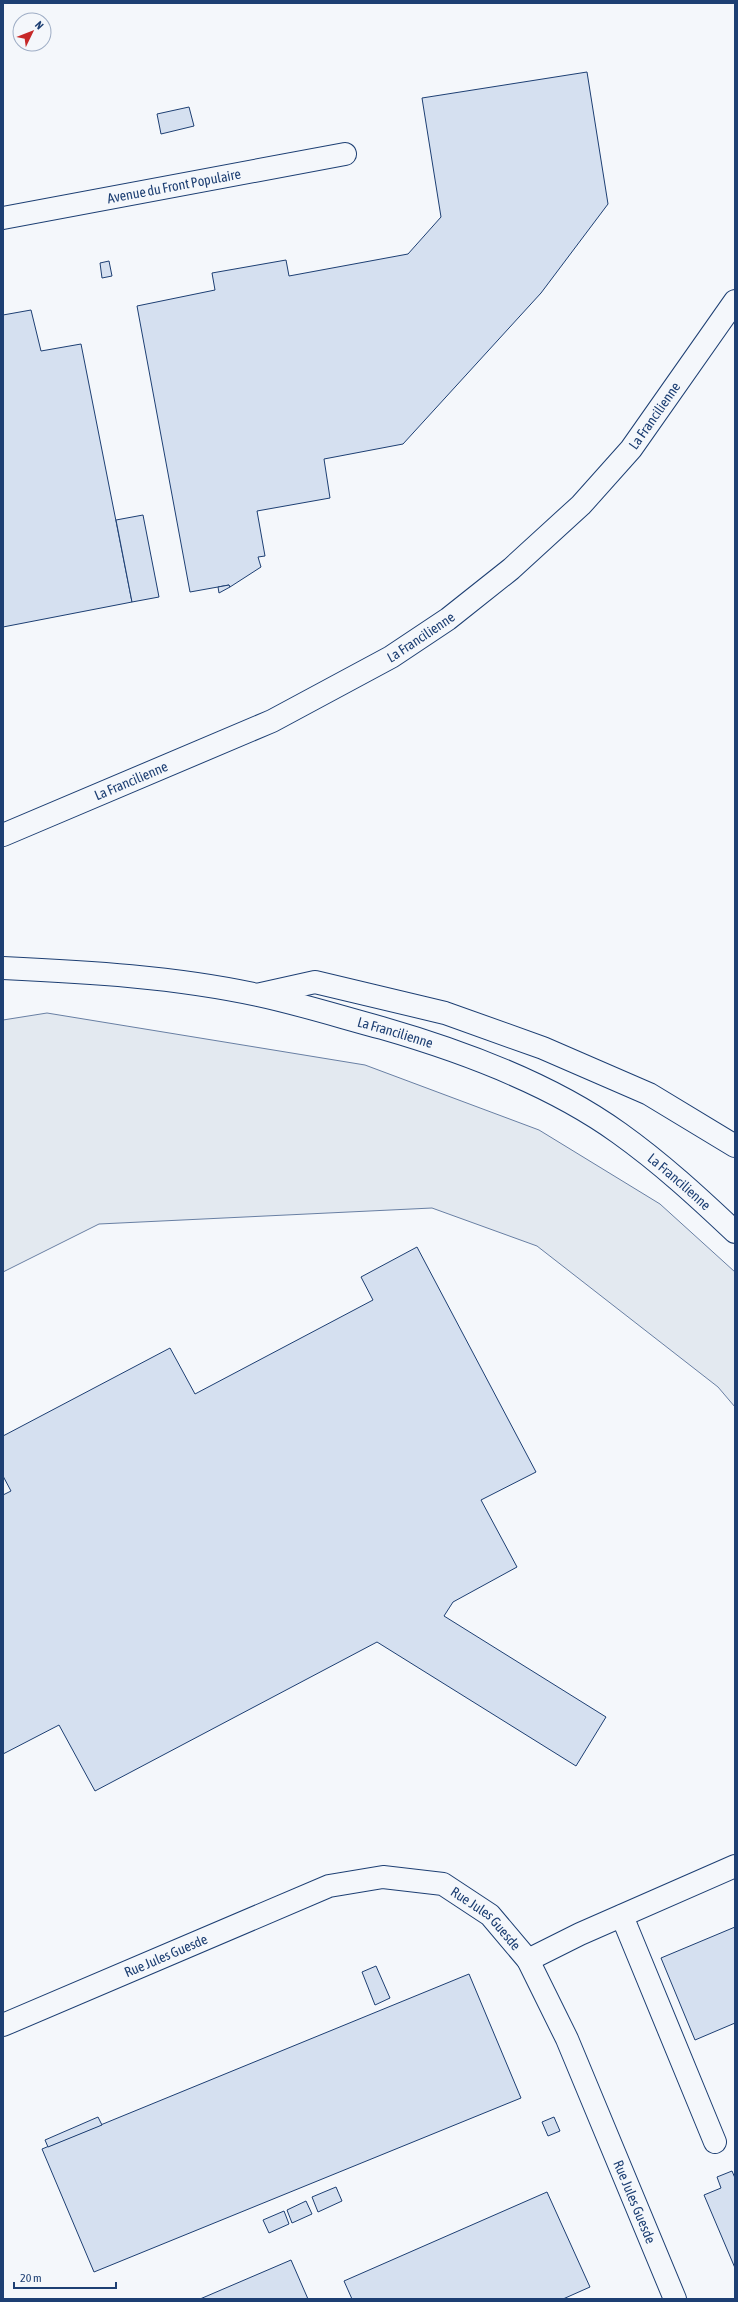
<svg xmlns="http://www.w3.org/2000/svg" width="738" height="2302" viewBox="0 0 738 2302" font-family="'Asap Condensed',sans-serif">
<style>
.green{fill:#e3e9f0;stroke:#687fa3}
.building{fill:#d5e0f0;stroke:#1d3f73}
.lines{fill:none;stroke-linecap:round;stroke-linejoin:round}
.minor-casing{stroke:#1d3f73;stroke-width:24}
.highway-casing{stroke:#1d3f73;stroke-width:24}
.minor{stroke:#f4f7fb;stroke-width:22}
.highway{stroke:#f4f7fb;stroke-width:22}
.labels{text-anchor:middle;stroke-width:3;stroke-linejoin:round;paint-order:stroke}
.street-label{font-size:14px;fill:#1d3f73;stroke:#f4f7fb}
</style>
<rect width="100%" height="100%" fill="#f4f7fb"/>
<!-- green -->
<path class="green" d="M47 1013 365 1065 539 1130 660 1204 735 1272V1407L718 1387 537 1246 432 1208 99 1224 3 1272V1020Z"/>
<!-- building -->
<g class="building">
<path d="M587 72 608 204 541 293 403 444 324 459 330 498 257 511 265 556 258 557 261 567 230 587 229 585 190 592 137 306 215 290 212 273 286 260 289 276 408 254 441 217 422 98Z"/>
<path d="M189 107 194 126 161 134 157 114Z"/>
<path d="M109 261 112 276 102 278 100 263Z"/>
<path d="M31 310 41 351 81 344 132 602 3 627V315Z"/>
<path d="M143 515 159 597 132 602 116 520Z"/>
<path d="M229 585 230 587 219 593 218 587Z"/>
<path d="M417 1247 536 1472 481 1500 517 1567 453 1602 444 1616 606 1717 576 1766 377 1642 95 1791 59 1725 3 1754V1495L11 1491 3 1476V1436L170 1348 195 1394 373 1300 361 1277Z"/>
<path d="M735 1927V2023L695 2040 661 1958Z"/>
<path d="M376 1966 390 1998 375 2005 362 1972Z"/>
<path d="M469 1974 521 2098 94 2272 42 2149Z"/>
<path d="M98 2117 102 2125 48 2147 45 2140Z"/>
<path d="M554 2117 560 2131 548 2136 542 2122Z"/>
<path d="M732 2171 735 2178V2268L704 2195 721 2188 717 2177Z"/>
<path d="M336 2187 342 2201 318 2212 312 2197Z"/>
<path d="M547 2192 590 2287 563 2299H352L344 2281Z"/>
<path d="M306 2201 312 2214 292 2223 287 2210Z"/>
<path d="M284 2211 289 2224 269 2233 263 2220Z"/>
<path d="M291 2260 308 2299H200Z"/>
</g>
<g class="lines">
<defs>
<g id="minor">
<path id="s1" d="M3 218 345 154"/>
<path d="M622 1916 715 2142"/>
<path d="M528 1960 580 1934 735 1866"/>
<path id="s2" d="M3 2025 329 1886 383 1877 443 1884 490 1915 528 1960 567 2039 675 2299"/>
</g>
<g id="highway">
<path id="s3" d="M3 835 272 721 391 657 448 619 511 569 581 505 631 449 735 301"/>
<path id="s4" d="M3 968C88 972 175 977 258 995 300 1004 341 1017 382 1028 462 1051 551 1084 619 1133 661 1163 698 1197 735 1232"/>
<path d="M261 994 315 982 445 1013 543 1048 649 1094 735 1146"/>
</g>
</defs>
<!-- minor casing -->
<use href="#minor" class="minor-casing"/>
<!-- highway casing -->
<use href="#highway" class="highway-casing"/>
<!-- minor -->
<use href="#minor" class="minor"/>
<!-- highway -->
<use href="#highway" class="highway"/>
</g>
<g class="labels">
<!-- street labels -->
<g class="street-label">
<text dy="5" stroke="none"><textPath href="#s1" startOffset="174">Avenue du Front Populaire</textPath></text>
<text dy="5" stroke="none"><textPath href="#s3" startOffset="787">La Francilienne</textPath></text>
<text dy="5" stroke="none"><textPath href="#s3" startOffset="463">La Francilienne</textPath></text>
<text dy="5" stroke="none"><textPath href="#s3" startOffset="139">La Francilienne</textPath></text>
<text dy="5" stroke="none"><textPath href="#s4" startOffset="399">La Francilienne</textPath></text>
<text dy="5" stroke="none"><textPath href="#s4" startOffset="723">La Francilienne</textPath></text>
<text dy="5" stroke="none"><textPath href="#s2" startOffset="525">Rue Jules Guesde</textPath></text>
<text dy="5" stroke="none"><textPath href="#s2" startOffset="177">Rue Jules Guesde</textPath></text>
<text dy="5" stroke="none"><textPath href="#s2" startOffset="849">Rue Jules Guesde</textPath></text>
</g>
</g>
<!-- border -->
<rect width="738" height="2302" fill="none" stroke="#1d3f73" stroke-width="8"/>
<!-- north arrow -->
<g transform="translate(32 32) rotate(47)"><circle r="19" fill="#f4f7fb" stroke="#9eadc5"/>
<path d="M0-3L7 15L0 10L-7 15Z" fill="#c62828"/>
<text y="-6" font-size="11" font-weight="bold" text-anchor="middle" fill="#1d3f73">N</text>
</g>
<!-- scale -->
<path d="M14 2282v6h102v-6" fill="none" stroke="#1d3f73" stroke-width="2"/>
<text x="20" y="2282" font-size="12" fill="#1d3f73" stroke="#f4f7fb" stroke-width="3" paint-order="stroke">20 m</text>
</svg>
